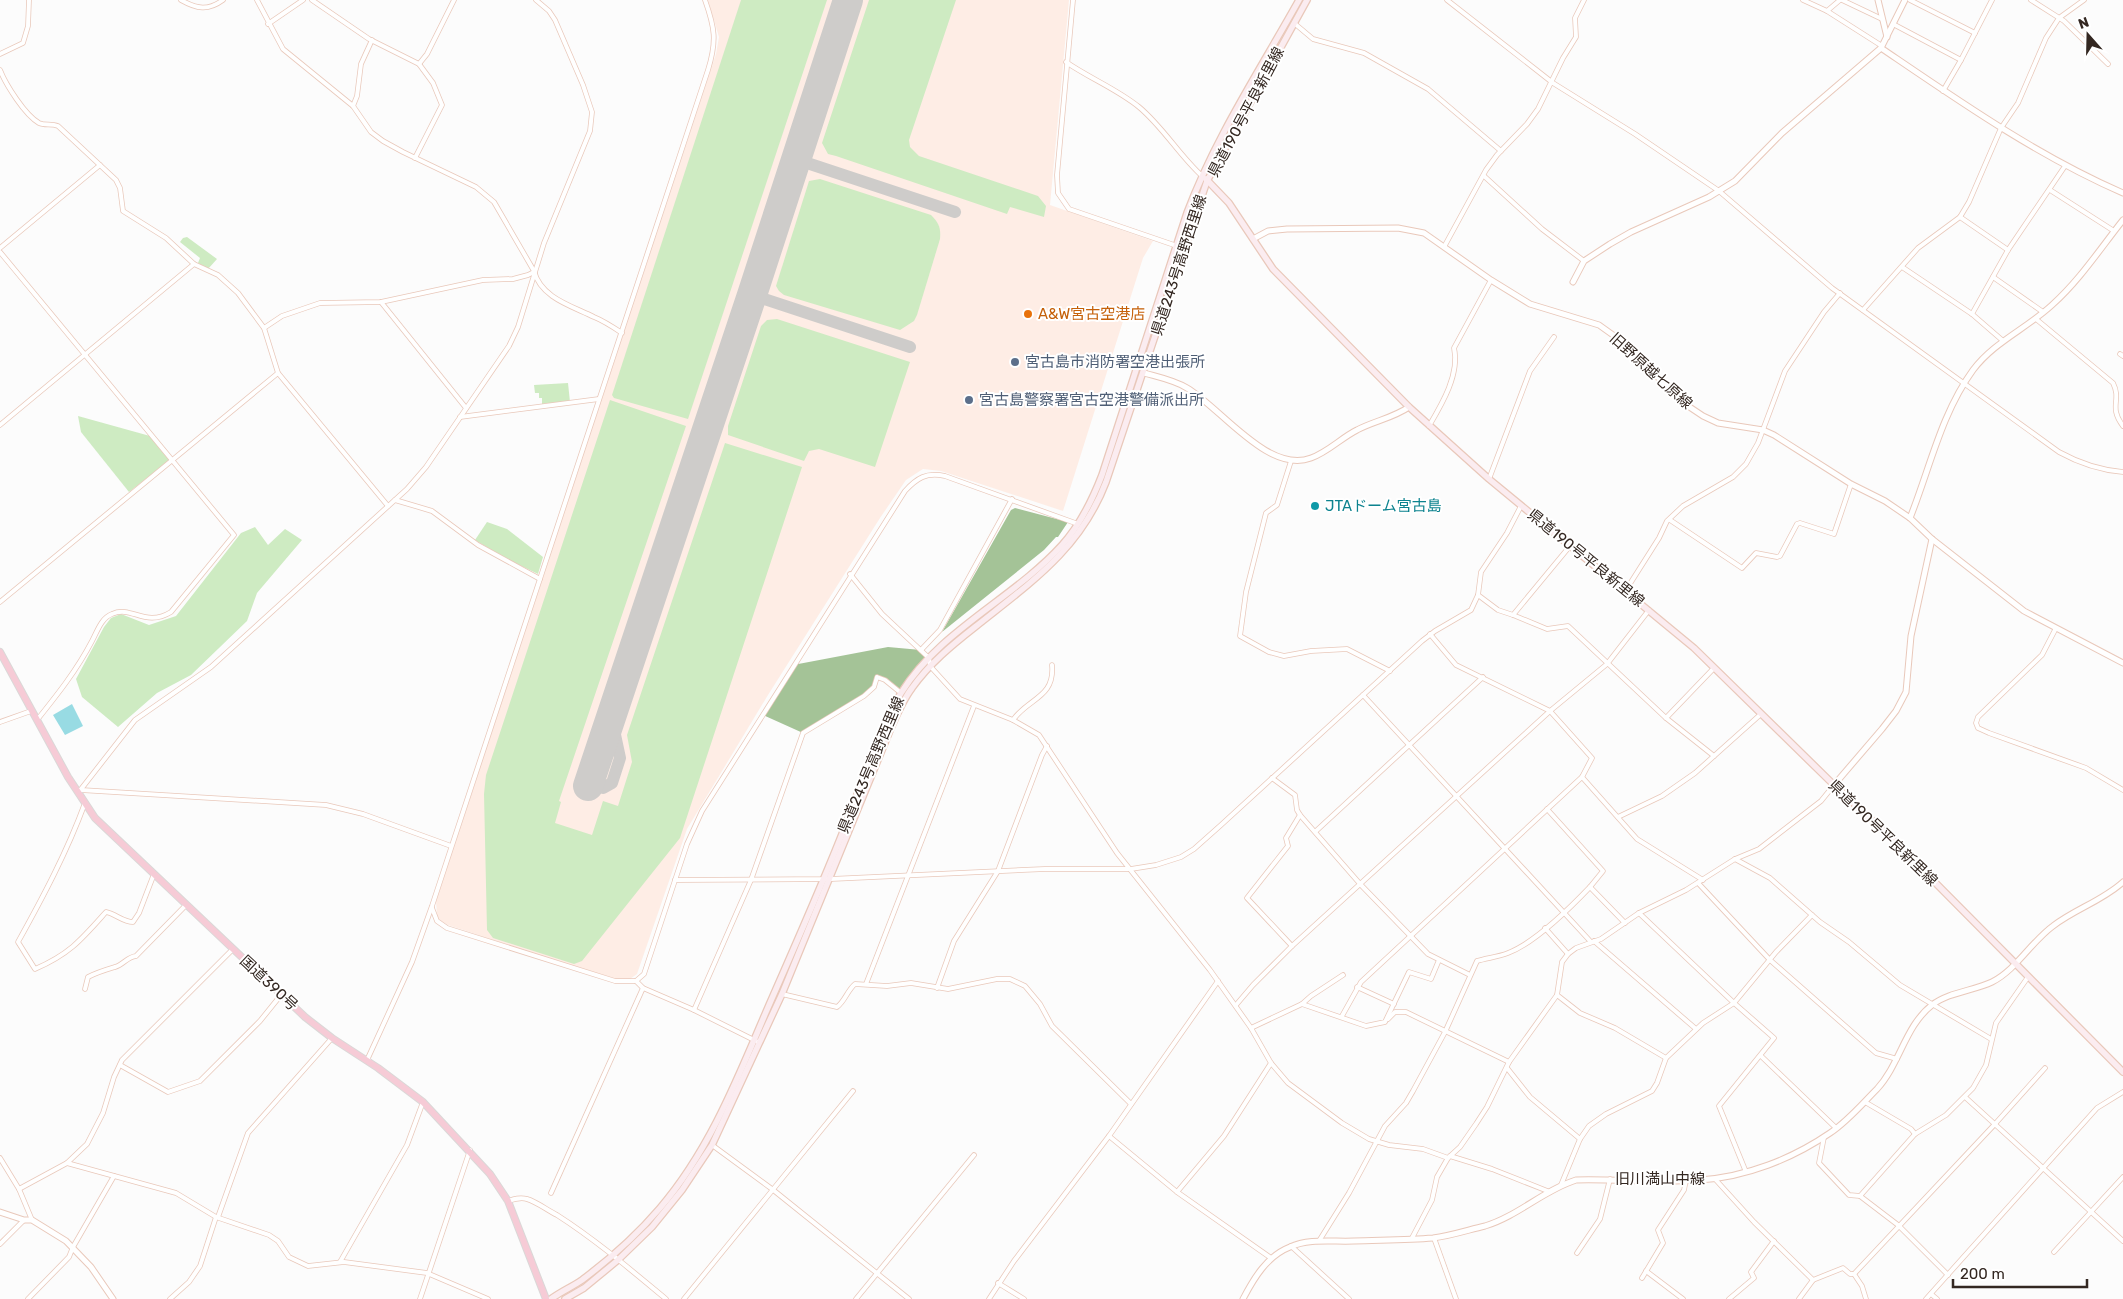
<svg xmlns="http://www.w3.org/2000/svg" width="2123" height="1299" viewBox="0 0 2123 1299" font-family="Rubik,'Noto Sans JP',sans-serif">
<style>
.built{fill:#feede5}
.green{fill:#ceebc2}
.forest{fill:#a4c397}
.water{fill:#98dbe3}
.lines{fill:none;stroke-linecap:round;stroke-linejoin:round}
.taxiway{stroke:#ceccca;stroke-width:12}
.runway{stroke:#ceccca;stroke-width:30}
.minor-casing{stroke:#e9c8ba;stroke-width:5.5}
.tertiary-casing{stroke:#e9c8ba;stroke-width:7}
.secondary-casing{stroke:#e9c8ba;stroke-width:8}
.trunk-casing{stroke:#dad8d7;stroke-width:8}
.minor{stroke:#fff;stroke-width:4}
.tertiary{stroke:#fff;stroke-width:5}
.secondary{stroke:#fbecf0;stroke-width:5.5}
.trunk{stroke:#f6cbd6;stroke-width:6}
.food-dot{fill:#e8710a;stroke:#fff;stroke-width:2}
.service-dot{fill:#5c6f8a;stroke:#fff;stroke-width:2}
.culture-dot{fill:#0f9aa8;stroke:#fff;stroke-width:2}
.labels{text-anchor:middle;stroke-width:4;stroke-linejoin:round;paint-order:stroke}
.street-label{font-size:15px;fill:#332721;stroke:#fff}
.food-label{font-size:15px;fill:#c56008;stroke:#fff;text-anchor:start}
.service-label{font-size:15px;fill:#4e5e75;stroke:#fff;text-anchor:start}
.culture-label{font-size:15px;fill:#0d838f;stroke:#fff;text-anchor:start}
</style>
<rect width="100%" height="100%" fill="#fcfcfc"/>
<!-- built -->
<path class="built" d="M708 0H1069L1050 205 1153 241 1143 258 1063 511 941 471 923 469 906 480 880 518 768 695 687 829 637 974 630 979 623 981 609 978 448 925 441 921 437 916 436 901 716 54 719 37Z"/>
<!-- green -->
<g class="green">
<path d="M741 0H827L688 419 614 398 612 395Z"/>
<path d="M869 0H956L909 140 910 147 919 156 1038 196 1046 206 1044 217 1010 207 1007 214 836 156 828 154 822 143Z"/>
<path d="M820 179 931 215C939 223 941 228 940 239L917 315 914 321 900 330 784 295 779 291 776 286 809 181Z"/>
<path d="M187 237 217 259 208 269 198 263 200 258 180 242 183 238Z"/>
<path d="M777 319 910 362 875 467 819 449 809 451 804 461 728 435V426L761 326 767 320Z"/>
<path d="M568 383 570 402 542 404V398H539V393H535L534 385Z"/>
<path d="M610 400 686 426 559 801 561 802 555 823 592 835 603 801 618 806 632 762 627 735 725 443 802 467 680 838 582 961 574 964 493 938 487 930 484 794 486 775Z"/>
<path d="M78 416 150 436 170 460 129 492 81 432Z"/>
<path d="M487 522 507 529 543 557 538 574 503 557 475 540Z"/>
<path d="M255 527 268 545 285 529 302 540 257 593 247 621 191 675 157 693 118 727 82 697 76 679 104 627 111 618 121 614 149 625 176 616 241 533Z"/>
</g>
<!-- forest -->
<g class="forest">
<path d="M1015 508 1068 522 1058 537H1056L1044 550 942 632 1011 510Z"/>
<path d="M888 647 921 650 929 658 901 693 885 680 877 678 874 687 864 696 803 733 763 715 793 665Z"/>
</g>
<!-- water -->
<path class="water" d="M72 704 83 726 65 735 53 715Z"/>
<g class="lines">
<!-- taxiway -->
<g class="taxiway">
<path d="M795 159 955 212"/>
<path d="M752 295 910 347"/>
<path d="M591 775 594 786 603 788 612 783 620 758 611 716"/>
</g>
<!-- runway -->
<path class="runway" d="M588 786 752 295 848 0"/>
<defs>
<g id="minor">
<path d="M181 0C197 9 208 11 223 0"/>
<path d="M257 0 283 49 353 106 371 132 383 141 403 152 476 187 494 202 534 271C541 298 572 306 594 317 604 321 613 327 622 333"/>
<path d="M312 0 369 39 419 64 433 83 442 105 415 158"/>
<path d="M1073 0 1057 175 1058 193 1069 209 1177 246"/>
<path d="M1447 0 1553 83 1635 134 1719 191 1832 288 2059 452C2079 463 2099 470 2123 472"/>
<path d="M1803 0 1827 11 1882 46"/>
<path d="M1842 0 1882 19"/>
<path d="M1910 0 1975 33"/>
<path d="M2031 0 2064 21 2108 64"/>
<path d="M1827 11 1840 0"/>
<path d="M1294 23 1313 39 1364 53 1428 89 1501 151"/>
<path d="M268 24 303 0"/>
<path d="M1893 24 1961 60"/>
<path d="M0 54 23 43 28 26 29 0"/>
<path d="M1066 62C1089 78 1117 89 1139 107 1163 127 1179 155 1202 176"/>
<path d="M419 64 427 54 454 0"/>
<path d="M0 70C6 85 25 115 39 123 45 126 51 123 58 126L116 180 120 188 123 211 166 238 194 264 218 275 238 293 264 328 278 373 388 506"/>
<path d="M1943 91 1961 60 1992 0"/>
<path d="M353 106 357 96 361 64 372 40"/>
<path d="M1484 176 1542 229 1584 261"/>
<path d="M2050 190 2114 231"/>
<path d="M1960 217 2008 250"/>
<path d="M1444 247 1486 170 1497 155 1527 124 1538 109 1563 58 1576 37 1575 18 1584 0"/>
<path d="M0 248 100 165"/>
<path d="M0 252 234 535 171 612C145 628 132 605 112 614 101 618 97 632 92 641 77 670 57 695 37 720"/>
<path d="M1902 267 1972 314 2002 340"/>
<path d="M1993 277 2043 312"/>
<path d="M381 302 466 408"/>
<path d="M1863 310 1918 248 1960 217 1969 202 2001 128 2018 103 2046 38 2059 18 2084 0"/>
<path d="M1972 314 2008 250 2065 166"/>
<path d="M2036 319 2113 383C2122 401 2108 406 2123 426"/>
<path d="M264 328 282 316 320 303 381 302 483 280 513 279 528 275 534 272"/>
<path d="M2120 354 2123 356"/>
<path d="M460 417 599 399"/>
<path d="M0 425 194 264"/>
<path d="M1429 426C1442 404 1460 374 1454 348L1491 280"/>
<path d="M1291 461 1277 505 1266 513 1246 592 1240 636 1269 652 1284 656 1311 651 1347 649 1390 671"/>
<path d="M1489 479 1530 371 1554 337"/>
<path d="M395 500 432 511 478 545 540 579"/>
<path d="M1670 520 1742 568 1756 553 1777 557 1780 556 1797 524 1800 523 1834 534 1851 484"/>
<path d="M850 574 882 614 929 658 930 666 960 699 1013 720 1039 735 1117 853 1210 970 1251 1028 1271 1063 1288 1083 1342 1123 1369 1139 1389 1145 1423 1149 1448 1158"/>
<path d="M1626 590 1659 538 1667 521 1683 506 1733 477 1746 464 1758 443 1785 371 1824 312 1840 293"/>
<path d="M1478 595 1498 610 1513 615 1570 546"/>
<path d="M0 602 278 373"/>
<path d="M1513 615 1547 629 1568 626 1666 718 1714 756"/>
<path d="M2056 628 2042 655 1978 717 1976 723 1978 728 1989 733 2086 768 2123 790"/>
<path d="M921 650 940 630 1012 499"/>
<path d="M1363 695 1591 942"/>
<path d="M1666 718 1714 668"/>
<path d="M1013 720C1028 698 1055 698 1052 665"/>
<path d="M0 722 31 711"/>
<path d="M1582 777 1637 839 1703 880"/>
<path d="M1272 778 1295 795 1297 810 1300 815 1361 885 1428 954 1470 975"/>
<path d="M81 790 326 805 363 814 451 846"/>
<path d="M78 793 135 720 211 667 407 489 426 467 509 346 518 327 544 243 590 131 592 112 583 85 555 20 549 11 536 0"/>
<path d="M85 803C67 852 43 897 18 942L35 969C70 954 82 939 106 912 116 914 123 922 133 922L139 913 154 874"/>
<path d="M1547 809 1603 871 1590 887"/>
<path d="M1618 817 1662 796 1695 773 1761 714"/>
<path d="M1316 831 1483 677"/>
<path d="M1735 859 1770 878 1820 922 1849 942 1900 985 1991 1039"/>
<path d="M675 880 831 879 1045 869H1131L1156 865 1181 857 1194 849 1221 825 1422 641 1435 631 1471 610 1478 595 1481 572 1507 533 1521 506"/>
<path d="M1699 884 1770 960 1876 1053 1897 1059"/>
<path d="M432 908 437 921 447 928 615 981H636L644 974 687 844 702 811 905 491C917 478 926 472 945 476L1078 524"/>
<path d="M1639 913 1734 1003 1774 1038 1719 1106 1746 1172"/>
<path d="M1545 928 1568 954"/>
<path d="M1594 941 1696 1029"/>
<path d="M1292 946 1247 898 1288 846 1286 838 1300 815"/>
<path d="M636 981 643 988 694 1010 756 1041"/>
<path d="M866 984 974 706"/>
<path d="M1357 987 1394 1004"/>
<path d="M937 988 954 941 998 871 1042 755 1047 746"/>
<path d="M85 989 88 977C98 972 105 970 115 967 123 965 127 957 136 956L186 905"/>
<path d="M782 994 837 1007C845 1001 847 991 855 984L887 986 911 983 948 989 997 979H1010L1025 986 1040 1004 1052 1026 1131 1104"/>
<path d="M1557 995 1580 1013 1615 1028 1666 1058"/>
<path d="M1302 1004 1366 1026 1385 1022 1409 972 1431 979 1439 960"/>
<path d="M1236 1005 1253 985 1292 946 1550 711 1607 664 1649 610"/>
<path d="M694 1010 751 880 803 733 864 696 874 687 877 677 885 680 901 693"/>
<path d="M1342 1016 1361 982 1582 777 1592 758 1550 711 1456 665 1430 634"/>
<path d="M1388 1019 1395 1012H1406L1509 1062"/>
<path d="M1251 1028 1302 1004 1311 996 1343 975"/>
<path d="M1761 1056 1836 1128"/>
<path d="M369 1062 368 1058 412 962 432 906 708 70C717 41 715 28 705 0"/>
<path d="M120 1065 168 1092 200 1081 260 1021 281 995"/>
<path d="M1507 1068 1530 1097 1580 1139"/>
<path d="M1965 1097 2123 1241"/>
<path d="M1865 1102 1911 1129 1915 1134"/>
<path d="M1109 1136 1177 1192 1271 1258"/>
<path d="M1824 1137 1819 1163 1849 1195 1860 1196"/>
<path d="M712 1145 772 1189 909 1299"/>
<path d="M1450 1156 1492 1169 1550 1192"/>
<path d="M0 1158 19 1189 32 1220"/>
<path d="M67 1163 176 1193 216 1217 269 1235 278 1241 289 1257 308 1266 344 1262 427 1273 488 1299"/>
<path d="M1715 1179 1754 1222 1813 1280 1843 1268 1850 1274H1854L1862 1286 1866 1299"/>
<path d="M1561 1185 1580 1139 1589 1126 1606 1114 1652 1091 1657 1083 1666 1058 1703 1023 1734 1003 1776 952 1812 915"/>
<path d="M19 1189 67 1163 87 1144 103 1113 114 1077 122 1060 233 949"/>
<path d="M1177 1192 1224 1136 1271 1063"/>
<path d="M551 1193 643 988"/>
<path d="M508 1201C514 1199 520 1197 527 1199 537 1202 547 1210 557 1215 596 1240 631 1270 666 1299"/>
<path d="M218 1217 248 1133 332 1038"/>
<path d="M1412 1238 1432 1200 1437 1177 1448 1158 1460 1147 1476 1124 1487 1107 1509 1062 1557 995 1562 962 1568 954 1576 948 1601 939 1639 913 1686 890 1735 859 1759 849 1821 801 1834 785"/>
<path d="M1434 1238 1456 1299"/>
<path d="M1319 1241 1349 1193 1385 1126 1406 1103 1413 1091 1445 1032 1477 961C1487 958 1498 957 1508 953 1534 943 1570 908 1590 887L1625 923"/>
<path d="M0 1244 24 1220"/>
<path d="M1291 1246 1349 1299"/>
<path d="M2054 1252 2123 1177"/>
<path d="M1577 1253 1600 1219 1610 1179"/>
<path d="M340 1262 407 1145 423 1102"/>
<path d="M1646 1271 1683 1299"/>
<path d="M1854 1274 1995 1124 2045 1068"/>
<path d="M1948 1275 1898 1225 1860 1196 1915 1134 1946 1115 1973 1088 1986 1065 1996 1023 2028 977"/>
<path d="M1642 1278 1663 1243 1658 1230 1684 1190 1686 1180"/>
<path d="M998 1283 1024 1299"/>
<path d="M1931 1294 1937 1299"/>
<path d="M28 1299 69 1257 73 1247 114 1176"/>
<path d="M170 1299 189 1282 200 1266 216 1217"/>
<path d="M420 1299 470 1150"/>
<path d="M684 1299 853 1091"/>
<path d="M856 1299 974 1155"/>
<path d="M989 1299 1014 1261 1109 1136 1218 981"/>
<path d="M1729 1299 1754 1278 1751 1272 1774 1241"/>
<path d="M1799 1299 1813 1280"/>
<path d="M1926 1299 2097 1108 2123 1092"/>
</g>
<g id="tertiary">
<path d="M1878 0 1887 37"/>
<path d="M1881 48C1959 101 2036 155 2123 193"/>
<path d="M1253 239 1268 231 1287 229 1398 228 1424 233 1491 280 1530 304 1599 325 1620 340 1685 404 1703 416 1718 423 1763 430 1774 435 1851 484 1885 501 1910 518 1932 539 2024 611 2123 663"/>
<path d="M1573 282 1584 261 1610 244 1631 232 1709 197 1735 181 1782 133 1881 48 1905 0"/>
<path d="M1144 373C1158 377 1174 380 1187 388 1221 408 1268 474 1311 458 1328 452 1341 438 1357 430 1374 421 1393 418 1409 407"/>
<path d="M1910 518C1930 468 1941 414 1973 370 1994 342 2026 329 2052 305 2079 281 2100 249 2123 220"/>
<path d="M1834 785 1882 729 1896 711 1906 692 1911 636 1932 539"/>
<path d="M0 1212 24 1220H32L66 1241 91 1267 113 1299"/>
<path d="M1243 1299C1254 1278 1267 1256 1290 1247 1309 1238 1333 1242 1354 1241 1380 1240 1407 1240 1433 1238 1450 1236 1468 1230 1485 1226 1518 1216 1544 1190 1576 1180 1617 1179 1659 1183 1700 1180 1746 1177 1792 1159 1830 1133 1848 1121 1862 1104 1877 1089 1900 1064 1905 1026 1932 1005 1949 992 1973 991 1992 982 2016 970 2031 942 2053 926 2075 909 2102 901 2123 882"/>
</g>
<g id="secondary">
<path d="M1206 179 1229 203 1273 269 1409 407 1489 479 1694 648 1834 785 1893 840 2123 1072"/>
<path d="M551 1299C560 1292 572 1287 582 1280 610 1259 637 1235 660 1208 709 1151 737 1080 766 1012 793 950 821 888 846 824 862 784 878 729 901 693 940 630 1013 599 1062 545 1080 525 1092 501 1102 475L1187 213C1215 138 1260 70 1299 0"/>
<path d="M565 1299 584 1288 618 1260 652 1227 682 1190 712 1145 782 994 891 728C897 714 903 700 912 688 929 664 952 645 975 627 1030 583 1080 550 1106 482L1207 181 1307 0"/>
</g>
<path id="trunk" d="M0 652 68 777 95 818 305 1017 332 1038 378 1068 423 1102 490 1174 508 1201 546 1299"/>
</defs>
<!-- minor casing -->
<use href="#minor" class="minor-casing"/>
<!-- tertiary casing -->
<use href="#tertiary" class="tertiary-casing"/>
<!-- secondary casing -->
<use href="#secondary" class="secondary-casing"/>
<!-- trunk casing -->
<use href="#trunk" class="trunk-casing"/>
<!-- minor -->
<use href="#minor" class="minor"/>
<!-- tertiary -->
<use href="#tertiary" class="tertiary"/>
<!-- secondary -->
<use href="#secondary" class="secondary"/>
<!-- trunk -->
<use href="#trunk" class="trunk"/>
</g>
<!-- markers -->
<circle class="food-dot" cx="1028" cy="314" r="5"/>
<g class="service-dot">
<circle cx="1015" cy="362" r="5"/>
<circle cx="969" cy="400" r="5"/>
</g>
<circle class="culture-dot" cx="1315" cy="506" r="5"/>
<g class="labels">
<!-- street labels -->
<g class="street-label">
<text transform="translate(1246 112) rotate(-62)" y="5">県道190号平良新里線</text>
<text transform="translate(1179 265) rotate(-72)" y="5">県道243号高野西里線</text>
<text transform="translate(1651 371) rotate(42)" y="5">旧野原越七原線</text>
<text transform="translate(1586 558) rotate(39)" y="5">県道190号平良新里線</text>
<text transform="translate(871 765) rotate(-67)" y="5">県道243号高野西里線</text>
<text transform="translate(1883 833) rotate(44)" y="5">県道190号平良新里線</text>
<text transform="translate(269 983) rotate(43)" y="5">国道390号</text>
<text x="1660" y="1184">旧川満山中線</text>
</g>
<!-- food labels -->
<g class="food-label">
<text x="1038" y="319">A&amp;W宮古空港店</text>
</g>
<!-- service labels -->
<g class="service-label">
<text x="1025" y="367">宮古島市消防署空港出張所</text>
<text x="979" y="405">宮古島警察署宮古空港警備派出所</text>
</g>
<!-- culture labels -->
<g class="culture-label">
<text x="1325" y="511">JTAドーム宮古島</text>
</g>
</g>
<!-- north arrow -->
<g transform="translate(2088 35) rotate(340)" stroke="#ffffff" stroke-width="4" paint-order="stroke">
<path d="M0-4L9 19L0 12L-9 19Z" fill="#332721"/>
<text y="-8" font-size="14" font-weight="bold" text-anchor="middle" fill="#332721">N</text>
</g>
<!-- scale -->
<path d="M1953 1279v8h134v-8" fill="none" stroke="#332721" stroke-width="2.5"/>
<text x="1960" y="1279" font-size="15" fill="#332721" stroke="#ffffff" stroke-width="4" paint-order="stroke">200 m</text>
</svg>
